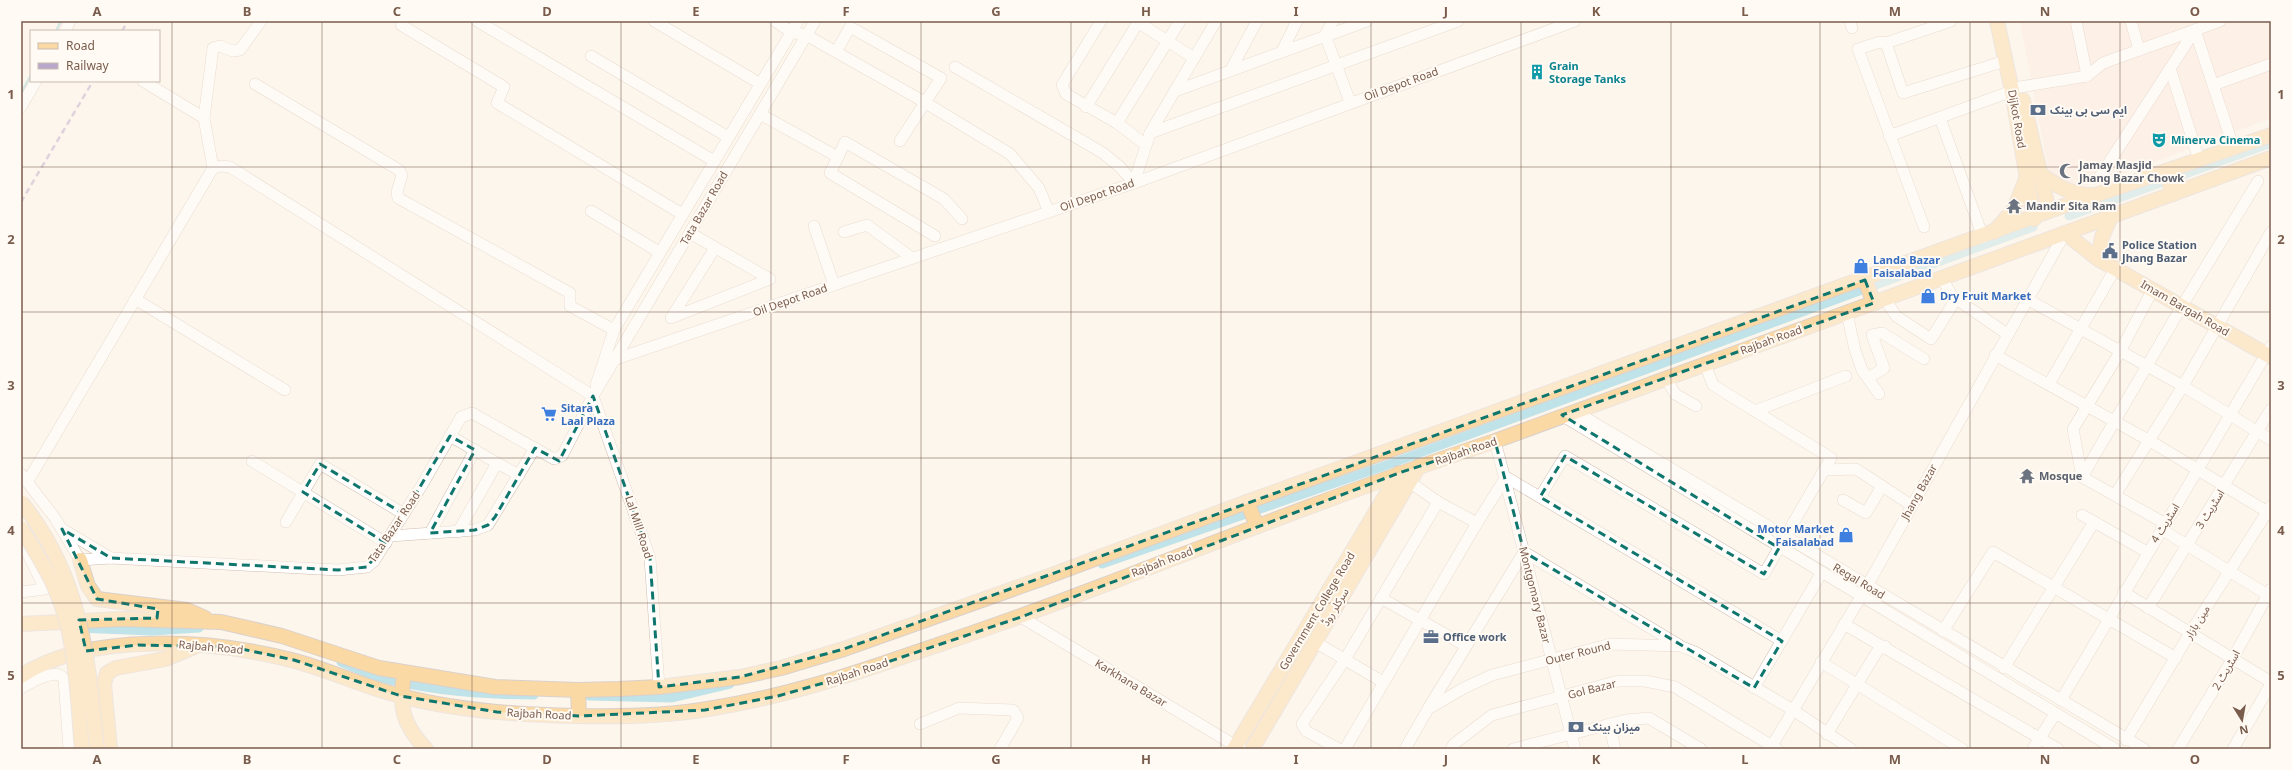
<svg xmlns="http://www.w3.org/2000/svg" width="2292" height="770" viewBox="0 0 2292 770" font-family="'Noto Sans','Noto Sans Arabic',sans-serif">
<style>
.commercial{fill:#fde8e0}
.lines{fill:none;stroke-linecap:round;stroke-linejoin:round}
.stream{stroke:#a5d3da;stroke-width:2.5}
.canal{stroke:#bfe3e8;stroke-width:9}
.minor-casing{stroke:#d1beb0;stroke-width:12}
.major-casing{stroke:#dad1cd;stroke-width:16}
.minor{stroke:#fff;stroke-width:11}
.major{stroke:#fbd9a5;stroke-width:14}
.rail{stroke:#b9a8c9;stroke-width:2.5;stroke-dasharray:6 4;stroke-linecap:butt}
.major-bridge-casing{stroke:#dad1cd;stroke-width:16;stroke-linecap:butt}
.major-bridge{stroke:#fbd9a5;stroke-width:14}
.marked{fill:none;stroke:#0f766e;stroke-width:3;stroke-dasharray:8 5;stroke-linejoin:round}
.grid{fill:none;stroke:#7a5c4d;stroke-width:1;stroke-opacity:0.55}
.labels{text-anchor:middle;stroke-width:4;stroke-linejoin:round;paint-order:stroke}
.culture-label{font-size:11px;font-weight:bold;fill:#0d838f;stroke:#fffaf3;text-anchor:start}
.street-label{font-size:11px;fill:#7a5c4d;stroke:#fffaf3}
.service-label{font-size:11px;font-weight:bold;fill:#4e5e75;stroke:#fffaf3;text-anchor:start}
.worship-label{font-size:11px;font-weight:bold;fill:#5b616d;stroke:#fffaf3;text-anchor:start}
.shop-label{font-size:11px;font-weight:bold;fill:#366cbe;stroke:#fffaf3;text-anchor:start}
.neatline{fill:none;stroke:#7a5c4d;stroke-width:1.5}
.grid-label{font-size:13px;text-anchor:middle;font-weight:bold;fill:#7a5c4d}
</style>
<rect width="100%" height="100%" fill="#fdf6ec"/>
<!-- commercial -->
<path class="commercial" d="M2020 21H2271V118L2098 183 2075 187 2049 174Z"/>
<g class="lines">
<!-- stream -->
<g class="stream">
<path d="M56 31 61 21"/>
<path d="M21 93 31 75"/>
</g>
<!-- canal -->
<g class="canal">
<path d="M2069 216 2271 143"/>
<path d="M1102 564 1387 465 2033 227"/>
<path d="M76 628 152 631 199 628"/>
<path d="M341 662C353 667 366 673 378 677 428 691 483 695 534 695"/>
<path d="M589 696 671 698 730 684"/>
</g>
<defs>
<g id="minor">
<path d="M477 21 714 161"/>
<path d="M654 21 759 83"/>
<path d="M775 21 791 32 806 35 921 100 1010 154 1039 188 1049 212"/>
<path d="M1101 21 1062 85 1066 94 1117 123 1146 145"/>
<path d="M1136 21 1194 58"/>
<path d="M1333 21 1325 35 1350 102"/>
<path d="M1850 21 1852 28"/>
<path d="M1951 21 1886 43 1903 93 2005 61"/>
<path d="M2076 21 2087 76"/>
<path d="M2131 21 2139 50"/>
<path d="M401 25 504 87 497 103 682 214"/>
<path d="M2195 30 2213 85"/>
<path d="M65 31 70 21"/>
<path d="M1886 43 1880 42 1858 49 1924 227"/>
<path d="M1282 51 1297 21"/>
<path d="M836 52 850 27 941 78 900 141"/>
<path d="M591 56 728 137"/>
<path d="M955 67 1103 153 1120 167 1134 183 1150 133 1216 21"/>
<path d="M2170 68 2199 160"/>
<path d="M1230 71 1257 21"/>
<path d="M143 81 204 118"/>
<path d="M255 84 399 170 402 175 397 192 398 198 570 293V306L614 330"/>
<path d="M2020 87 2087 76 2103 63 2220 21"/>
<path d="M1175 91 1367 21"/>
<path d="M21 107 36 81"/>
<path d="M1086 107 1139 21"/>
<path d="M760 114 838 157 830 173 935 236"/>
<path d="M1940 118 1983 237"/>
<path d="M1117 123 1180 21"/>
<path d="M1150 133 1458 21"/>
<path d="M1889 136 2012 91"/>
<path d="M2234 149 2213 85 2271 64"/>
<path d="M838 157 845 142 944 199 962 219"/>
<path d="M213 168 221 166 230 167 593 396"/>
<path d="M2099 178 2195 30"/>
<path d="M591 211 659 252"/>
<path d="M814 226 834 285"/>
<path d="M844 232 867 225 912 258"/>
<path d="M690 233 770 279 671 318 715 248"/>
<path d="M1942 278 1952 296 2007 334"/>
<path d="M2153 289 2120 352 2073 429 2082 477 2166 524"/>
<path d="M135 299 285 390"/>
<path d="M1885 299 1896 316 1931 339 1956 299"/>
<path d="M2027 299 2183 386 2271 440"/>
<path d="M1847 313 1855 350 1862 370 1879 394"/>
<path d="M1995 355 2150 441 2271 514"/>
<path d="M616 359 1134 183 1575 21"/>
<path d="M1705 364 1713 385 1831 458 1785 537"/>
<path d="M1666 378 1675 394 1696 406"/>
<path d="M1868 378 1884 368 1872 335 1882 333 1924 359"/>
<path d="M2049 384 2115 269"/>
<path d="M596 385 614 330 798 21"/>
<path d="M593 396 650 558 659 687"/>
<path d="M1574 411 2144 749"/>
<path d="M1755 411 1846 376"/>
<path d="M1563 416 2115 749"/>
<path d="M450 436 497 463"/>
<path d="M1495 441 1575 749"/>
<path d="M252 461 386 543"/>
<path d="M1824 470 1856 469 1911 505"/>
<path d="M21 474 55 518 80 560 111 558 338 570 367 567 374 561 422 485 461 417 472 413 554 459 562 456 593 396 815 21"/>
<path d="M2082 477 2182 306 2258 181"/>
<path d="M1404 478 1438 502 1477 523"/>
<path d="M28 481 213 168 204 118 213 48 220 46 233 51 240 50 261 21"/>
<path d="M2115 495 2183 386 2271 232"/>
<path d="M1540 497 1565 456 1764 574 1779 548"/>
<path d="M1843 500 1866 513 1882 486"/>
<path d="M2082 515 2147 552"/>
<path d="M286 522 320 464 404 514"/>
<path d="M62 529 111 558"/>
<path d="M2161 529 2271 597"/>
<path d="M458 532 497 463 519 475"/>
<path d="M430 533 475 450"/>
<path d="M390 536 475 530 488 525 535 448"/>
<path d="M21 544 27 552 45 589 21 592"/>
<path d="M2123 592 2271 682"/>
<path d="M1381 598 1466 646"/>
<path d="M2148 608 2271 409"/>
<path d="M1021 617 1241 749"/>
<path d="M1844 624 2058 749"/>
<path d="M1943 631 1993 552 2176 658"/>
<path d="M1315 642 1383 682"/>
<path d="M1821 662 1962 749"/>
<path d="M2004 668 2094 522"/>
<path d="M21 688C31 683 56 666 64 679L69 749"/>
<path d="M1754 688 1822 572"/>
<path d="M2061 700 2271 346"/>
<path d="M1429 707 1524 552 1679 645"/>
<path d="M920 724 959 708 1013 710 1018 718 1000 749"/>
<path d="M1609 724 1615 749"/>
<path d="M1827 734 1878 650 1885 646"/>
<path d="M2126 740 2190 633 2271 506"/>
<path d="M1339 749 1306 731 1302 724 1344 661 1438 502"/>
<path d="M1345 749 1477 523 1506 477 1782 641"/>
<path d="M1405 749 1428 709 1464 688 1492 675 1611 644 1680 646 1695 652 1793 710 1851 749"/>
<path d="M1451 749 1454 744 1492 715 1618 681H1645L1675 687 1777 749"/>
<path d="M1513 749 1626 720 1649 718 1701 749"/>
<path d="M1770 749 1862 595 2065 233"/>
<path d="M2033 749 2055 714"/>
<path d="M2178 749 2233 658 2271 589"/>
<path d="M2233 749 2271 684"/>
</g>
<g id="major">
<path d="M1997 21 2012 91 2034 219"/>
<path d="M2023 100 2049 211"/>
<path d="M2166 171 2173 194"/>
<path d="M2039 173C2055 185 2069 194 2090 195"/>
<path d="M1994 232 2014 209 2027 177"/>
<path d="M2065 233 2098 259 2271 357"/>
<path d="M2098 259 2102 237 2111 216"/>
<path d="M1865 280 1874 303"/>
<path d="M1247 502 1257 526"/>
<path d="M80 560 88 586 97 599 187 610 205 618"/>
<path d="M21 624 122 619 221 622 282 636 379 668 495 687 578 690 618 689 659 687 740 677 781 668 844 649 1041 579 1247 502 2049 211 2271 135"/>
<path d="M404 674C399 707 402 724 426 749"/>
<path d="M21 676C89 631 215 640 291 660 328 669 363 687 401 696 457 711 519 715 577 716 620 717 665 716 708 709 777 698 842 678 908 655 974 633 1039 610 1104 585 1234 535 1363 485 1495 441L2271 158"/>
<path d="M578 690 579 716"/>
<path d="M110 749 104 684 107 673 116 668 165 659 194 647"/>
<path d="M1234 749 1399 473"/>
<path d="M1252 749 1419 466"/>
</g>
</defs>
<!-- minor casing -->
<use href="#minor" class="minor-casing"/>
<!-- major casing -->
<use href="#major" class="major-casing"/>
<!-- minor -->
<use href="#minor" class="minor"/>
<!-- major -->
<use href="#major" class="major"/>
<!-- rail -->
<g class="rail">
<path d="M122 31 128 21"/>
<path d="M21 202 93 81"/>
</g>
<defs>
<g id="major-bridge">
<path d="M21 502C82 577 88 658 97 749"/>
<path d="M21 528C33 547 45 566 54 586 77 636 77 695 82 749"/>
</g>
</defs>
<!-- major-bridge casing -->
<use href="#major-bridge" class="major-bridge-casing"/>
<!-- major-bridge -->
<use href="#major-bridge" class="major-bridge"/>
</g>
<!-- marked area -->
<path d="M0 0H2292V770H0ZM1865 280 1874 303 1562 415 1779 548 1764 574 1565 456 1540 497 1782 641 1754 688 1524 552 1495 441 1399 473 1021 617 834 680 778 696 705 710 579 716 497 712 401 696 294 660 232 647 138 645 86 651 79 620 157 618 158 609 97 599 62 529 111 558 338 570 367 567 386 543 303 492 320 464 404 514 450 436 475 450 430 533 475 530 488 525 495 517 535 448 559 461 593 396 650 558 659 687 740 677 844 649Z" fill="#fdf6ec" fill-opacity=".55" fill-rule="evenodd"/>
<path class="marked" d="M1865 280 1874 303 1562 415 1779 548 1764 574 1565 456 1540 497 1782 641 1754 688 1524 552 1495 441 1399 473 1021 617 834 680 778 696 705 710 579 716 497 712 401 696 294 660 232 647 138 645 86 651 79 620 157 618 158 609 97 599 62 529 111 558 338 570 367 567 386 543 303 492 320 464 404 514 450 436 475 450 430 533 475 530 488 525 495 517 535 448 559 461 593 396 650 558 659 687 740 677 844 649Z"/>
<!-- grid -->
<path class="grid" d="M172 21V749M322 21V749M472 21V749M621 21V749M771 21V749M921 21V749M1071 21V749M1221 21V749M1371 21V749M1521 21V749M1671 21V749M1820 21V749M1970 21V749M2120 21V749M21 167H2271M21 312H2271M21 458H2271M21 603H2271"/>
<!-- icons -->
<defs>
<symbol id="building-bare" viewBox="-9 -9 18 18"><path d="M-4-6H4V6H1V3H-1V6H-4ZM-2.5-4.3h1.7v1.8h-1.7ZM.8-4.3h1.7v1.8H.8ZM-2.5-1h1.7V.8h-1.7ZM.8-1h1.7V.8H.8Z" fill="#0f9aa8" stroke="#fffaf3" stroke-width="2.5" paint-order="stroke"/></symbol>
<symbol id="bank-bare" viewBox="-9 -9 18 18"><path d="M-6-4H6V4H-6ZM0-2.3a2.3 2.3 0 1 0 0 4.6a2.3 2.3 0 1 0 0-4.6Z" fill="#5c6f8a" stroke="#fffaf3" stroke-width="2.5" paint-order="stroke"/></symbol>
<symbol id="theatre-bare" viewBox="-9 -9 18 18"><path d="M-5-5.5Q0-4 5-5.5V0Q5 5 0 6Q-5 5-5 0ZM-3.3-2.5H-1v1.5H-3.3ZM1-2.5H3.3v1.5H1ZM-2.8 1Q0 5.5 2.8 1Z" fill="#0f9aa8" stroke="#fffaf3" stroke-width="2.5" paint-order="stroke"/></symbol>
<symbol id="mosque-bare" viewBox="-9 -9 18 18"><path d="M3.5-4.9A6 6 0 1 0 3.5 4.9A5 5 0 1 1 3.5-4.9Z" fill="#6b7280" stroke="#fffaf3" stroke-width="2.5" paint-order="stroke"/></symbol>
<symbol id="temple-bare" viewBox="-9 -9 18 18"><path d="M0-6L5-2H3V0L6.5 2.5H4V6H1.5V3h-3V6H-4V2.5H-6.5L-3 0V-2H-5Z" fill="#6b7280" stroke="#fffaf3" stroke-width="2.5" paint-order="stroke"/></symbol>
<symbol id="civic-bare" viewBox="-9 -9 18 18"><path d="M-.6-6.5H3V-4.5H.6V-3L4-1V1h2V6H-6V1h2V-1L-.6-3ZM-1.2 2.5V6h2.4V2.5Z" fill="#5c6f8a" stroke="#fffaf3" stroke-width="2.5" paint-order="stroke"/></symbol>
<symbol id="shop-bare" viewBox="-9 -9 18 18"><path d="M-5-2.5h2.3a2.7 3.5 0 0 1 5.4 0H5L5.5 6h-11ZM-1.5-2.5h3a1.5 2.3 0 0 0-3 0Z" fill="#3f7fe0" stroke="#fffaf3" stroke-width="2.5" paint-order="stroke"/></symbol>
<symbol id="supermarket-bare" viewBox="-9 -9 18 18"><path d="M-6-5.5h2.5l.6 2H6L4.5 2H-2.5L-4.4-4H-6ZM-1.5 3.2a1.3 1.3 0 1 0 .1 0ZM3 3.2a1.3 1.3 0 1 0 .1 0Z" fill="#3f7fe0" stroke="#fffaf3" stroke-width="2.5" paint-order="stroke"/></symbol>
<symbol id="office-bare" viewBox="-9 -9 18 18"><path d="M-6-3h4V-5.5h4V-3h4V5H-6ZM-1-4.5V-3h2v-1.5ZM-6 0V1H6V0Z" fill="#5c6f8a" stroke="#fffaf3" stroke-width="2.5" paint-order="stroke"/></symbol>
</defs>
<g fill-rule="evenodd">
<use href="#building-bare" x="1526" y="61" width="22" height="22"/>
<use href="#bank-bare" x="2027" y="99" width="22" height="22"/>
<use href="#theatre-bare" x="2148" y="129" width="22" height="22"/>
<use href="#mosque-bare" x="2056" y="160" width="22" height="22"/>
<use href="#temple-bare" x="2003" y="195" width="22" height="22"/>
<use href="#civic-bare" x="2099" y="240" width="22" height="22"/>
<use href="#shop-bare" x="1850" y="255" width="22" height="22"/>
<use href="#shop-bare" x="1917" y="285" width="22" height="22"/>
<use href="#supermarket-bare" x="538" y="403" width="22" height="22"/>
<use href="#temple-bare" x="2016" y="465" width="22" height="22"/>
<use href="#shop-bare" x="1835" y="524" width="22" height="22"/>
<use href="#office-bare" x="1420" y="626" width="22" height="22"/>
<use href="#bank-bare" x="1565" y="716" width="22" height="22"/>
</g>
<g class="labels">
<!-- culture labels -->
<g class="culture-label">
<text x="1549" y="70">Grain<tspan x="1549" dy="13">Storage Tanks</tspan></text>
<text x="2171" y="144">Minerva Cinema</text>
</g>
<!-- street labels -->
<g class="street-label">
<text transform="translate(1401 84) rotate(-20)" y="4">Oil Depot Road</text>
<text transform="translate(2017 119) rotate(80)" y="4">Dijkot Road</text>
<text transform="translate(1097 195) rotate(-19)" y="4">Oil Depot Road</text>
<text transform="translate(704 208) rotate(-60)" y="4">Tata Bazar Road</text>
<text transform="translate(790 300) rotate(-19)" y="4">Oil Depot Road</text>
<text transform="translate(2185 308) rotate(30)" y="4">Imam Bargah Road</text>
<text transform="translate(1771 340) rotate(-20)" y="4">Rajbah Road</text>
<text transform="translate(1466 451) rotate(-19)" y="4">Rajbah Road</text>
<text transform="translate(1919 492) rotate(-61)" y="4">Jhang Bazar</text>
<text transform="translate(2210 509) rotate(-58)" y="4">اسٹریٹ 3</text>
<text transform="translate(2165 523) rotate(-58)" y="4">اسٹریٹ 4</text>
<text transform="translate(394 527) rotate(-56)" y="4">Tata Bazar Road</text>
<text transform="translate(639 527) rotate(72)" y="4">Lal Mill Road</text>
<text transform="translate(1162 562) rotate(-21)" y="4">Rajbah Road</text>
<text transform="translate(1859 581) rotate(31)" y="4">Regal Road</text>
<text transform="translate(1535 595) rotate(76)" y="4">Montgomary Bazar</text>
<text transform="translate(1335 607) rotate(-59)" y="4">سرکلر روڈ</text>
<text transform="translate(1317 611) rotate(-59)" y="4">Government College Road</text>
<text transform="translate(2197 622) rotate(-58)" y="4">مین بازار</text>
<text transform="translate(211 647) rotate(5)" y="4">Rajbah Road</text>
<text transform="translate(1578 653) rotate(-14)" y="4">Outer Round</text>
<text transform="translate(2226 670) rotate(-60)" y="4">اسٹریٹ 2</text>
<text transform="translate(857 672) rotate(-18)" y="4">Rajbah Road</text>
<text transform="translate(1131 683) rotate(31)" y="4">Karkhana Bazar</text>
<text transform="translate(1592 689) rotate(-14)" y="4">Gol Bazar</text>
<text transform="translate(539 714) rotate(3)" y="4">Rajbah Road</text>
</g>
<!-- service labels -->
<g class="service-label">
<text x="2050" y="114">ایم سی بی بینک</text>
<text x="2122" y="249">Police Station<tspan x="2122" dy="13">Jhang Bazar</tspan></text>
<text x="1443" y="641">Office work</text>
<text x="1588" y="731">میزان بینک</text>
</g>
<!-- worship labels -->
<g class="worship-label">
<text x="2079" y="169">Jamay Masjid<tspan x="2079" dy="13">Jhang Bazar Chowk</tspan></text>
<text x="2026" y="210">Mandir Sita Ram</text>
<text x="2039" y="480">Mosque</text>
</g>
<!-- shop labels -->
<g class="shop-label">
<text x="1873" y="264">Landa Bazar<tspan x="1873" dy="13">Faisalabad</tspan></text>
<text x="1940" y="300">Dry Fruit Market</text>
<text x="561" y="412">Sitara<tspan x="561" dy="13">Laal Plaza</tspan></text>
<text x="1834" y="533" text-anchor="end">Motor Market<tspan x="1834" dy="13">Faisalabad</tspan></text>
</g>
</g>
<!-- border -->
<rect width="2292" height="770" fill="none" stroke="#fffaf3" stroke-width="44"/>
<!-- legend -->
<rect x="30" y="30" width="130" height="52" fill="#fffaf3" stroke="#cabbb1"/>
<rect x="38" y="43" width="20" height="6" fill="#fbd9a5" stroke="#cabbb1"/>
<text x="66" y="50" font-size="12" fill="#7a5c4d">Road</text>
<rect x="38" y="63" width="20" height="6" fill="#b9a8c9" stroke="#cabbb1"/>
<text x="66" y="70" font-size="12" fill="#7a5c4d">Railway</text>
<!-- north arrow -->
<g transform="translate(2242 720) rotate(169)" stroke="#fffaf3" stroke-width="3" paint-order="stroke">
<path d="M0-3L7 15L0 10L-7 15Z" fill="#7a5c4d"/>
<text y="-6" font-size="11" font-weight="bold" text-anchor="middle" fill="#7a5c4d">N</text>
</g>
<rect x="22" y="22" width="2248" height="726" class="neatline"/>
<g class="grid-label">
<text x="97" y="16">A</text>
<text x="247" y="16">B</text>
<text x="397" y="16">C</text>
<text x="547" y="16">D</text>
<text x="696" y="16">E</text>
<text x="846" y="16">F</text>
<text x="996" y="16">G</text>
<text x="1146" y="16">H</text>
<text x="1296" y="16">I</text>
<text x="1446" y="16">J</text>
<text x="1596" y="16">K</text>
<text x="1745" y="16">L</text>
<text x="1895" y="16">M</text>
<text x="2045" y="16">N</text>
<text x="2195" y="16">O</text>
<text x="11" y="99">1</text>
<text x="2281" y="99">1</text>
<text x="11" y="244">2</text>
<text x="2281" y="244">2</text>
<text x="11" y="390">3</text>
<text x="2281" y="390">3</text>
<text x="11" y="535">4</text>
<text x="2281" y="535">4</text>
<text x="11" y="680">5</text>
<text x="2281" y="680">5</text>
<text x="97" y="764">A</text>
<text x="247" y="764">B</text>
<text x="397" y="764">C</text>
<text x="547" y="764">D</text>
<text x="696" y="764">E</text>
<text x="846" y="764">F</text>
<text x="996" y="764">G</text>
<text x="1146" y="764">H</text>
<text x="1296" y="764">I</text>
<text x="1446" y="764">J</text>
<text x="1596" y="764">K</text>
<text x="1745" y="764">L</text>
<text x="1895" y="764">M</text>
<text x="2045" y="764">N</text>
<text x="2195" y="764">O</text>
</g>
</svg>
